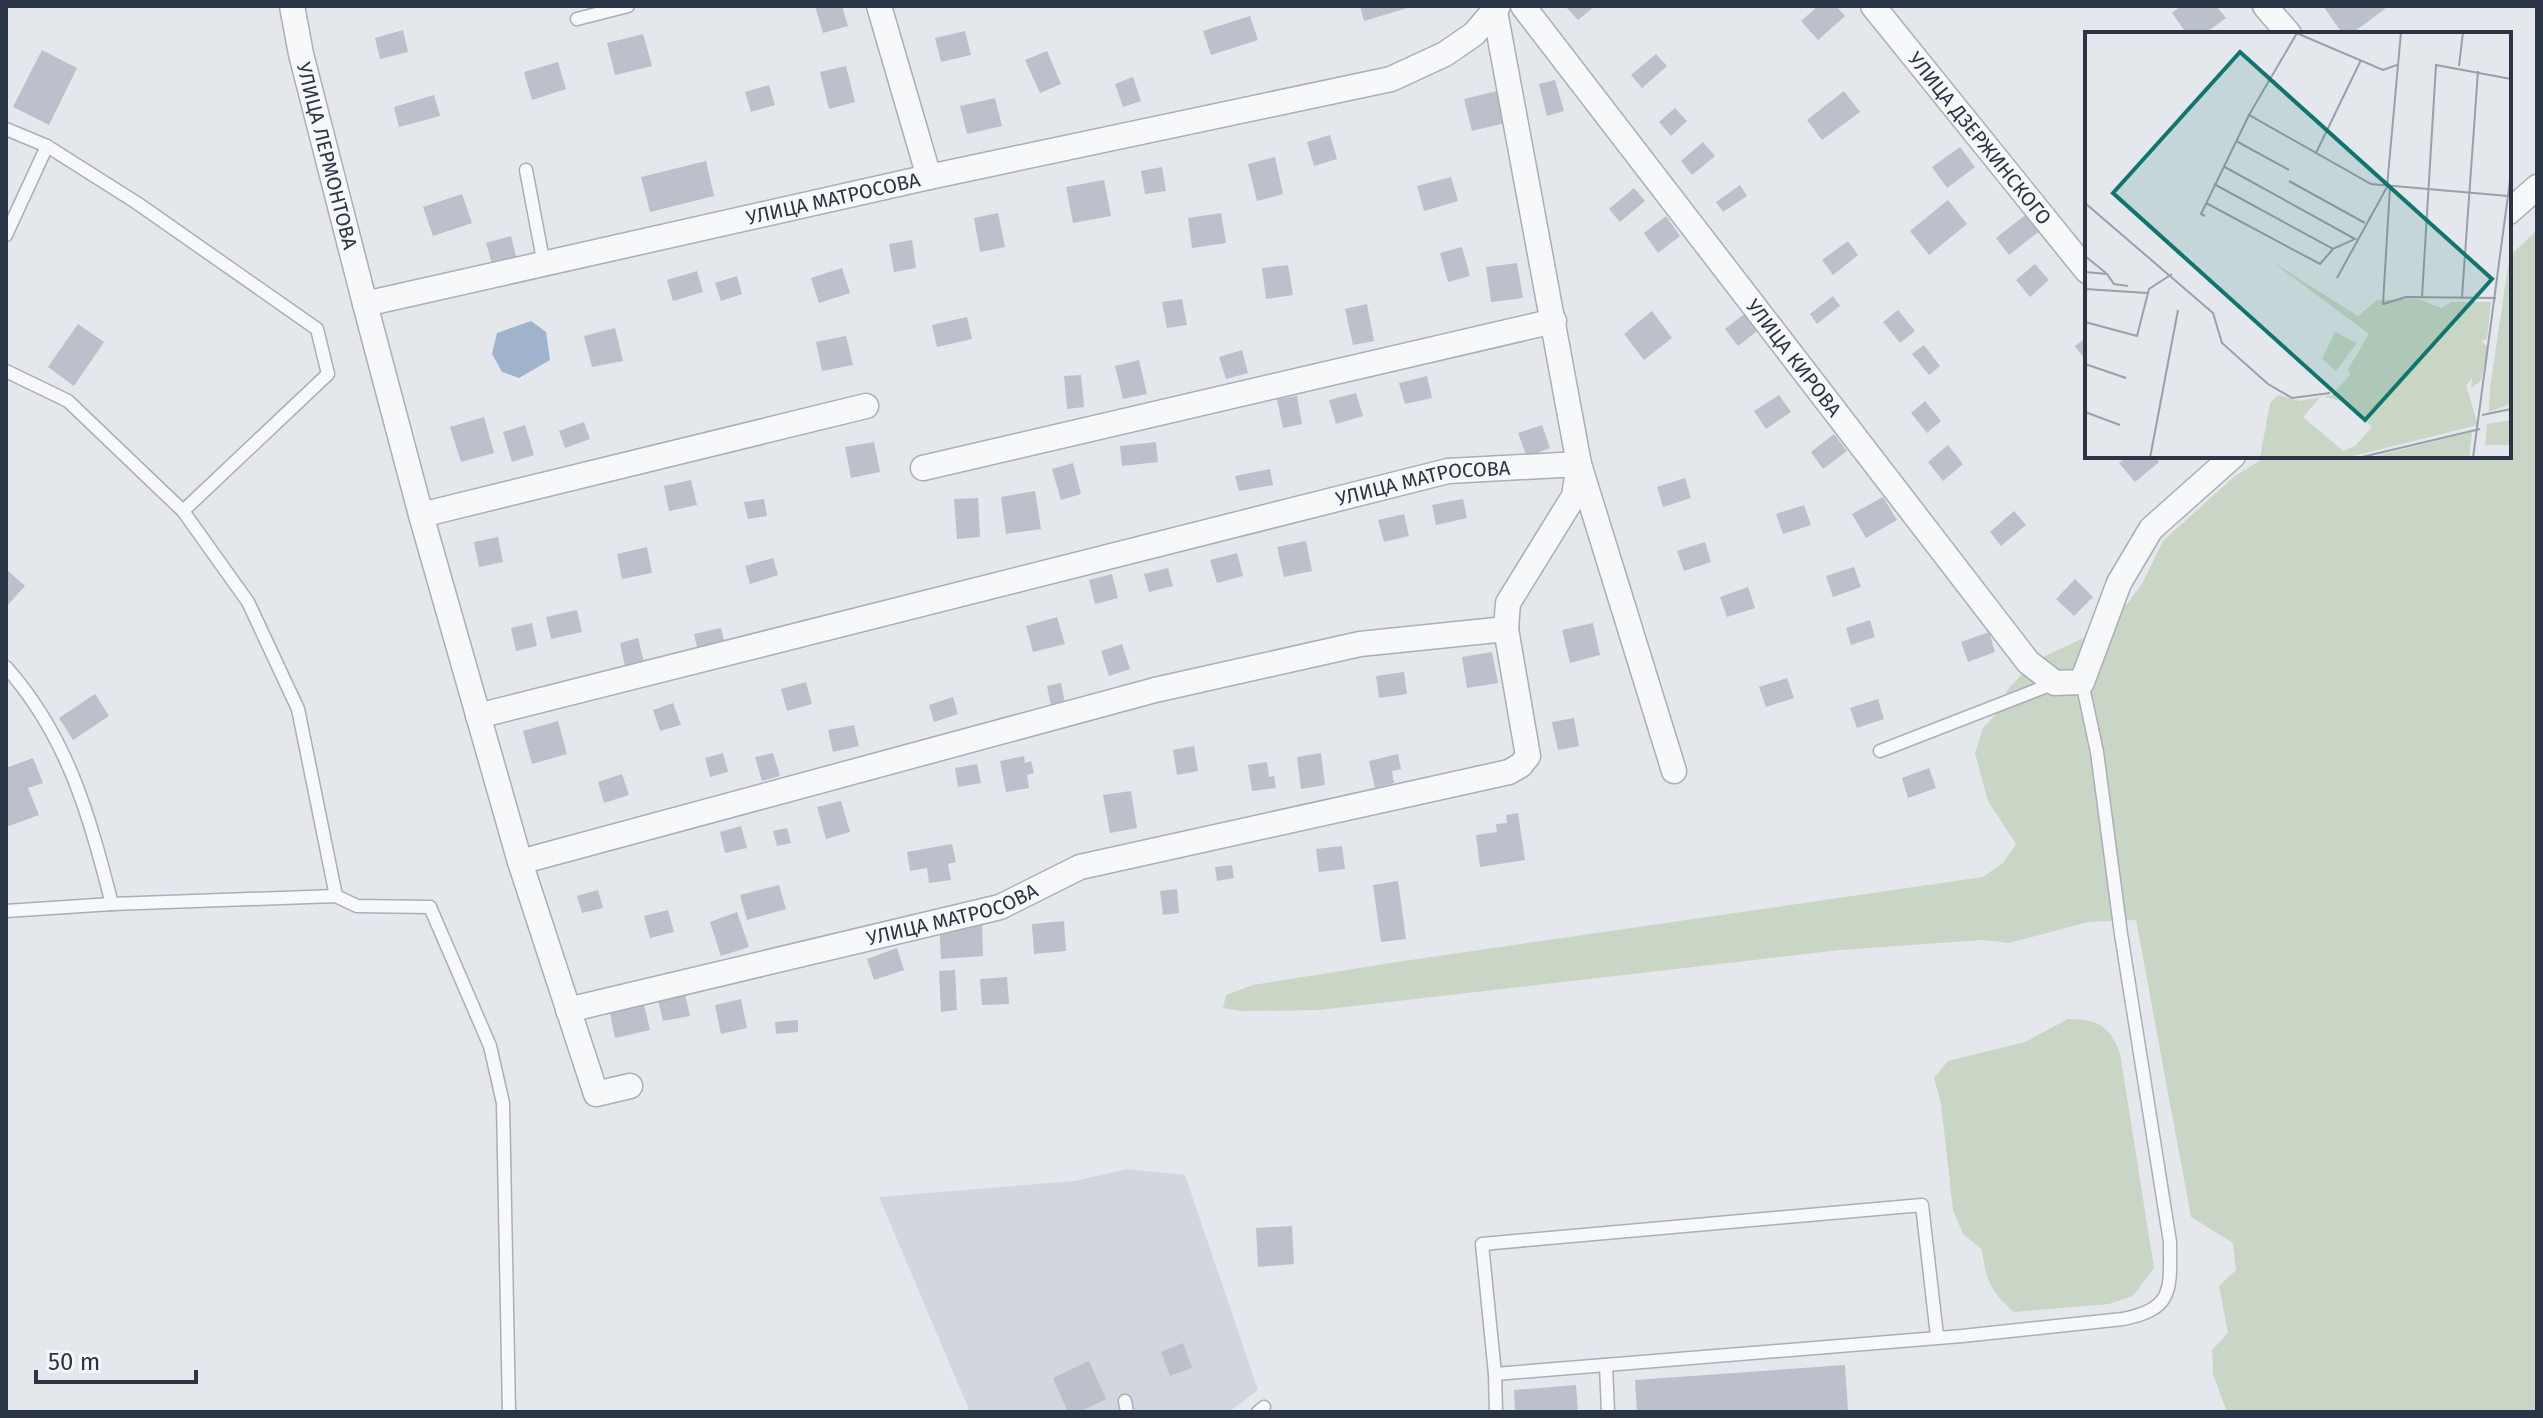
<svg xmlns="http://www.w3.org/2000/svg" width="2543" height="1418" viewBox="0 0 2543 1418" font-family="'Fira Sans',sans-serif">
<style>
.built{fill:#d2d6de}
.green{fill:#c9d6c5}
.water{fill:#9fb4cc}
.building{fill:#bbc0ca}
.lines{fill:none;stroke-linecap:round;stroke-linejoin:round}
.lane-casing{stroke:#a9aeb7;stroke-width:15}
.street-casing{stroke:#a9aeb7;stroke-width:27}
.lane{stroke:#f7f8fa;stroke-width:12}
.street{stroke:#f7f8fa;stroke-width:24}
.labels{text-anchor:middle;stroke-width:6;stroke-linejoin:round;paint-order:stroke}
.street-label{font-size:20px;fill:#2b3445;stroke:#f4f6f9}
.inset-road{fill:none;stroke:#9a9fa9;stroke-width:2}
.view{fill:#0f766e;fill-opacity:0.15;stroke:#0f766e;stroke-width:4}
.inset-edge{fill:none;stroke:#2b3445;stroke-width:4}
</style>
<rect width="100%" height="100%" fill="#e4e7ec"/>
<!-- built -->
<path class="built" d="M1127 1169 1185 1175 1258 1390 1229 1412H970L879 1197 1075 1181Z"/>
<!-- green -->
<g class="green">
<path d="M2537 230V1412H2227L2213 1374 2212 1350 2228 1333 2219 1286 2236 1270 2233 1243 2191 1217 2136 920 2088 922 2009 943 1983 940 1840 950 1319 1010 1241 1011 1223 1008 1226 995 1253 985 1397 962 1983 877 2003 863 2016 844 1988 801 1975 753 1983 728 2000 710 2008 689 2025 671 2043 657 2090 635 2128 603 2142 584 2163 541 2235 476 2267 456H2509V257Z"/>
<path d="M2068 1019C2099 1020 2108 1024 2120 1053L2154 1268 2133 1296 2109 1304 2014 1312C1991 1292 1986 1281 1982 1250L1963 1234 1953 1210 1941 1103 1934 1078 1948 1061 2025 1042Z"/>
</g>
<!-- water -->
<path class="water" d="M531 321 546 332 550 360 519 378 502 372 492 354 497 333Z"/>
<!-- building -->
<g class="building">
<path d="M815 6H842L848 26 823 33Z"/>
<path d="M1360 6H1411V7L1364 21Z"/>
<path d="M1565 6H1595L1578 20Z"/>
<path d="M1818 6H1836L1845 16 1818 40 1801 21Z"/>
<path d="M2181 6H2216L2226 18 2204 34H2187L2172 13Z"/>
<path d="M2323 6H2383L2385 9 2351 34H2343Z"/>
<path d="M1250 16 1258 40 1211 55 1203 31Z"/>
<path d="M403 30 408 52 380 59 375 38Z"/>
<path d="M965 31 971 55 941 62 935 38Z"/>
<path d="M643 34 652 66 615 75 607 43Z"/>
<path d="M42 50 77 68 49 125 13 107Z"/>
<path d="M1047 51 1061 84 1040 93 1025 60Z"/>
<path d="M1656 54 1667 66 1642 88 1631 75Z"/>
<path d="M558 62 566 89 532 100 524 72Z"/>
<path d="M846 66 855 102 829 109 820 72Z"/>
<path d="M1133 77 1141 101 1123 107 1115 84Z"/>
<path d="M1555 80 1564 111 1547 116 1539 84Z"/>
<path d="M769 85 775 105 751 112 745 92Z"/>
<path d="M1497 91 1505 123 1472 131 1464 99Z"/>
<path d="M1844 91 1860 112 1822 140 1807 120Z"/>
<path d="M434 95 440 116 399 127 394 107Z"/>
<path d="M995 98 1002 126 967 134 960 106Z"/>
<path d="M1675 108 1687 121 1671 136 1659 122Z"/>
<path d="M1330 135 1337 159 1314 166 1307 142Z"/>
<path d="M1703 142 1715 156 1692 175 1681 161Z"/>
<path d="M1960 147 1975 167 1947 188 1932 167Z"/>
<path d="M1275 157 1283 194 1257 201 1248 164Z"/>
<path d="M706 161 714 196 650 212 641 177Z"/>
<path d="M1162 167 1166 191 1145 194 1141 171Z"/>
<path d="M1451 177 1458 201 1424 211 1417 186Z"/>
<path d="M1104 180 1111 216 1073 223 1066 187Z"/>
<path d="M1740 185 1747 196 1723 212 1716 202Z"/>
<path d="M1634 188 1645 201 1620 222 1609 209Z"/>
<path d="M462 194 472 223 433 236 423 207Z"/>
<path d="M1948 200 1967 224 1929 255 1910 231Z"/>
<path d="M2029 212 2042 229 2009 255 1996 238Z"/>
<path d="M998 213 1005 247 980 252 974 218Z"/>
<path d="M1221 213 1226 243 1192 248 1188 218Z"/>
<path d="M1666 216 1680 236 1658 253 1644 233Z"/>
<path d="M511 236 517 260 493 267 486 243Z"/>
<path d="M912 240 916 268 894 272 889 244Z"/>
<path d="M1848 241 1858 255 1833 275 1822 260Z"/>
<path d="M1462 247 1470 276 1448 282 1440 253Z"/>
<path d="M1517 263 1523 298 1491 302 1486 267Z"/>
<path d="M2035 264 2049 280 2030 297 2016 280Z"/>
<path d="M1288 265 1293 295 1266 299 1262 268Z"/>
<path d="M842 268 850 293 819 303 811 278Z"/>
<path d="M697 271 703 292 673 301 667 280Z"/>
<path d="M737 276 742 294 721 301 715 283Z"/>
<path d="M1833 296 1840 306 1817 324 1810 314Z"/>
<path d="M1182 299 1187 325 1167 328 1162 302Z"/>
<path d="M1367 304 1374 341 1353 345 1345 309Z"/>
<path d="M1898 310 1915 331 1900 343 1883 322Z"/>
<path d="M1652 311 1672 338 1644 360 1624 334Z"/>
<path d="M1748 311 1761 328 1738 346 1725 329Z"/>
<path d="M967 317 972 339 937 347 932 325Z"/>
<path d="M78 324 104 342 74 386 48 367Z"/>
<path d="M615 328 623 361 592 367 584 336Z"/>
<path d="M846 336 853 365 822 371 816 342Z"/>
<path d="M2087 337V362L2075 346Z"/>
<path d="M1924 345 1940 366 1929 375 1912 354Z"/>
<path d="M1242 350 1248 373 1226 379 1219 357Z"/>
<path d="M1139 360 1147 394 1123 399 1115 366Z"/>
<path d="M1081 375 1084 407 1067 409 1064 376Z"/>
<path d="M1427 376 1432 398 1405 404 1399 383Z"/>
<path d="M1356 393 1363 416 1336 424 1329 400Z"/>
<path d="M1779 395 1791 412 1766 429 1754 411Z"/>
<path d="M1297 396 1302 424 1283 428 1277 399Z"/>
<path d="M1925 401 1941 421 1927 433 1911 413Z"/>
<path d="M484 417 494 453 461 462 450 427Z"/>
<path d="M584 422 590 439 565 448 559 431Z"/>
<path d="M525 425 534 455 512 462 503 432Z"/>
<path d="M1542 425 1550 448 1527 457 1518 433Z"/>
<path d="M1834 434 1847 451 1823 469 1811 452Z"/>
<path d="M874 442 880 472 851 478 845 447Z"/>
<path d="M1156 442 1158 462 1122 466 1120 446Z"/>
<path d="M1948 445 1963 464 1943 481 1928 462Z"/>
<path d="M2128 456H2154L2159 462 2135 482 2119 463Z"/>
<path d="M1073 463 1081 494 1061 500 1052 469Z"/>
<path d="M1270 469 1273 485 1239 491 1235 476Z"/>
<path d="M1685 478 1691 498 1663 507 1657 487Z"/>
<path d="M691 480 697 505 669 511 664 486Z"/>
<path d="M1035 491 1041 529 1006 534 1001 497Z"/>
<path d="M1883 497 1897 520 1866 538 1852 514Z"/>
<path d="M978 498 980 537 957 539 954 499Z"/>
<path d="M764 499 767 516 748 519 744 502Z"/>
<path d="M1463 499 1467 518 1436 525 1432 505Z"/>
<path d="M1804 505 1811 525 1783 534 1776 514Z"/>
<path d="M2014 511 2026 525 2001 546 1990 532Z"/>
<path d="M1404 514 1409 536 1384 542 1378 520Z"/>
<path d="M498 537 503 562 479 567 474 542Z"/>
<path d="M1306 541 1312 571 1284 577 1277 547Z"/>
<path d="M1705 542 1711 562 1684 571 1677 551Z"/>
<path d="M647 547 652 573 622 579 617 554Z"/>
<path d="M1237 553 1243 576 1217 583 1210 560Z"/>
<path d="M773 558 778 575 750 584 745 566Z"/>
<path d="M1854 567 1861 587 1833 597 1826 576Z"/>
<path d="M1168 568 1173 586 1149 592 1144 574Z"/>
<path d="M6 569 25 586 6 607Z"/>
<path d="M1112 574 1118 598 1095 604 1089 580Z"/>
<path d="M2075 579 2093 597 2074 616 2056 599Z"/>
<path d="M1748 587 1755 608 1727 617 1720 597Z"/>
<path d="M577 610 582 632 551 639 546 617Z"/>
<path d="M1057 617 1065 644 1033 652 1026 626Z"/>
<path d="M1870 620 1875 637 1851 645 1846 628Z"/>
<path d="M532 623 537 646 516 651 511 628Z"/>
<path d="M1593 623 1600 655 1570 663 1562 630Z"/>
<path d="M721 628 725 645 698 651 694 634Z"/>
<path d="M1989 632 1995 652 1968 662 1961 642Z"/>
<path d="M638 638 644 662 625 667 620 643Z"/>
<path d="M1122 644 1130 669 1109 676 1101 651Z"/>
<path d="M1492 652 1498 683 1467 688 1462 657Z"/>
<path d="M1404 672 1407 694 1379 698 1376 676Z"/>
<path d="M1787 678 1794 698 1766 707 1759 687Z"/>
<path d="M806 682 812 704 787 711 781 689Z"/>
<path d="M1061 683 1065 703 1051 706 1047 686Z"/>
<path d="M95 694 109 716 73 740 59 718Z"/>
<path d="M953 697 958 714 934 722 929 705Z"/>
<path d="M1878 699 1884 719 1857 728 1850 708Z"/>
<path d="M673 703 681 725 660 731 653 710Z"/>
<path d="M1574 718 1579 746 1558 750 1552 722Z"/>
<path d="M558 721 567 754 532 764 523 731Z"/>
<path d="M854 725 859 746 833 752 828 730Z"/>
<path d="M1194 746 1198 771 1177 775 1173 750Z"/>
<path d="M723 753 728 772 710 777 705 758Z"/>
<path d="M773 753 780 776 762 781 755 757Z"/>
<path d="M1321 753 1325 785 1301 789 1297 757Z"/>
<path d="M1398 754 1401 769 1392 771 1394 783 1375 788 1369 761Z"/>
<path d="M1024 756 1025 763 1031 761 1034 773 1027 775 1029 788 1006 792 1000 761Z"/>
<path d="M33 758 43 783 28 788 39 815 6 827V768Z"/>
<path d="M1267 762 1269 777 1274 776 1276 788 1252 791 1248 765Z"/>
<path d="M977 764 981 783 958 787 955 768Z"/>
<path d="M1929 768 1936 788 1908 798 1902 778Z"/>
<path d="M622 774 629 795 604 803 598 782Z"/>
<path d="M1131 791 1137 828 1110 833 1103 795Z"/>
<path d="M841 801 850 832 826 839 817 807Z"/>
<path d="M1518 813 1525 860 1480 867 1476 835 1497 832 1496 824 1507 823 1506 815Z"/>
<path d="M741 826 747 848 725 853 720 832Z"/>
<path d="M787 828 791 843 777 846 773 831Z"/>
<path d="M952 844 956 862 948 864 951 880 929 883 927 868 910 871 907 852Z"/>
<path d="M1342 846 1345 869 1319 872 1316 849Z"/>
<path d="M1232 865 1234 878 1217 881 1215 867Z"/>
<path d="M1398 881 1406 939 1381 942 1373 885Z"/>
<path d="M779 885 786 909 747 920 740 895Z"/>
<path d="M1177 889 1179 913 1163 915 1160 891Z"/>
<path d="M598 890 603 908 582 913 577 896Z"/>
<path d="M668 910 674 932 650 938 644 916Z"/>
<path d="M737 912 749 947 721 956 710 922Z"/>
<path d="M982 921 983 956 941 959 939 924Z"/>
<path d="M1064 921 1066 951 1034 954 1032 924Z"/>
<path d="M897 948 904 970 874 980 867 959Z"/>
<path d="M955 970 957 1010 941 1012 939 971Z"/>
<path d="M1007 977 1009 1004 982 1005 980 979Z"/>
<path d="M685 994 690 1016 663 1021 658 1000Z"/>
<path d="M741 999 747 1028 721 1034 715 1005Z"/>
<path d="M644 1005 650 1030 615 1038 610 1013Z"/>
<path d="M798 1020V1032L776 1034 775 1022Z"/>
<path d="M1292 1226 1294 1264 1258 1267 1256 1228Z"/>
<path d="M1183 1343 1192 1368 1170 1376 1161 1352Z"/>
<path d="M1089 1361 1106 1399 1079 1412H1068L1053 1378Z"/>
<path d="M1845 1365 1848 1412H1637L1635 1380Z"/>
<path d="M1576 1385 1578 1412H1515L1514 1390Z"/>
</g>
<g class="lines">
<defs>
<g id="lane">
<path d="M577 19 628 6"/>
<path d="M6 129 47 146 137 203 317 329 328 374 183 511"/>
<path d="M526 170 544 265"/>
<path d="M6 235 47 146"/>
<path d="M6 371 68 401 183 511 248 602 298 709 336 896"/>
<path d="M6 667C68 737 89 815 112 904"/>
<path d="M1880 751 2055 683"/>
<path d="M6 911 112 904 336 896 357 906 430 907 490 1046 503 1103 509 1412"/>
<path d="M1937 1336 1922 1205 1482 1244 1495 1374 1962 1336 2123 1319C2175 1309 2170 1288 2170 1242L2121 934 2097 752 2082 682"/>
<path d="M1606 1365 1608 1412"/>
<path d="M1495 1374 1496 1412"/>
<path d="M1125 1401 1127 1412"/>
<path d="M1258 1412 1264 1407"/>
</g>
<g id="street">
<path id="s1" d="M292 6 301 54 365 304"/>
<path d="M879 6 929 177"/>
<path d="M1494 6 1579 464 1674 771"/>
<path id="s2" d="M1523 6 2028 662 2055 683 2082 682 2119 583 2151 529 2233 456"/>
<path id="s3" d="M1873 6 2087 271"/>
<path d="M2265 6 2289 34"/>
<path d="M2509 212 2537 187"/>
<path d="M923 468 1554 321"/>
<path d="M421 515 866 406"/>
<path id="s4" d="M478 716 1448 471 1579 464 1574 496 1508 603 1506 629 1360 644 1155 690 520 862"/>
<path id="s5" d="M568 1010 1000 907 1080 867 1509 772 1521 765 1528 756 1506 629"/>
<path id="s6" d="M630 1086 596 1094 520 862 421 515 365 304 929 177 1391 79 1445 54 1474 34 1498 6"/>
</g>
</defs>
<!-- lane casing -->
<use href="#lane" class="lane-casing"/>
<!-- street casing -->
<use href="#street" class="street-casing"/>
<!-- lane -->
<use href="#lane" class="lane"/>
<!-- street -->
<use href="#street" class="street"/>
</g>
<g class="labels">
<!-- street labels -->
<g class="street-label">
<text dy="7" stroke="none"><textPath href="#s3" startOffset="170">УЛИЦА ДЗЕРЖИНСКОГО</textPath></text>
<text dy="7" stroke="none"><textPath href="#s1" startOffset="154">УЛИЦА ЛЕРМОНТОВА</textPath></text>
<text dy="7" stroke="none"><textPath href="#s6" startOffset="1338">УЛИЦА МАТРОСОВА</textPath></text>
<text dy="7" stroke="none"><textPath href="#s2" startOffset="444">УЛИЦА КИРОВА</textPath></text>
<text dy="7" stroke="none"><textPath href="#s4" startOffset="974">УЛИЦА МАТРОСОВА</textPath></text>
<text dy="7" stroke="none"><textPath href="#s5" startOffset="396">УЛИЦА МАТРОСОВА</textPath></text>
</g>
</g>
<!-- overview -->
<g transform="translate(2085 32)">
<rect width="426" height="426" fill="#e4e7ec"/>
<path d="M426 214V372L404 380 405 356ZM186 229 273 284 292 268 334 267 356 276 367 270H406L402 307 396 309 403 315 396 349 386 356 387 346 381 353 393 393 260 426H175L185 371 193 363 214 369 247 363 265 343 263 337 284 302ZM236 364 260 370 287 395 270 414 258 419 218 385ZM250 300 272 311 251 339 237 327ZM426 388V413H400L402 392ZM387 400 384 426H283Z" fill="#c9d6c5" fill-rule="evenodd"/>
<path class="inset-road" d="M209 0 298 38 312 33M374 34 378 0M164 83 212 1M151 109 204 138M231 121 276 28M204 149 280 191M129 152 248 217 270 207 138 134M305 155 298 272 321 265 411 266M0 171 128 281 137 311 183 352 207 366 245 361M121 171 235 232 248 217M120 184 116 182 164 83 286 152 423 164M0 224 21 241M0 240 22 242 29 252 43 254M252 246 302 155 316 0M0 257 62 261M337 265 351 33 426 47M377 265 393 39M0 290 52 304 64 257 87 242M0 332 41 346M0 380 35 393M397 383 426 377M65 426 93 278M273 426 395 397M388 426 426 141"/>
<path class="view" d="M155 20 407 247 280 388 28 161Z"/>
<rect width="426" height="426" class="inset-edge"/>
</g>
<!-- border -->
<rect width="2543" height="1418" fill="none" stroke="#2b3445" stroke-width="16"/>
<!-- scale -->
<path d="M36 1370v12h160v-12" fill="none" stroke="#2b3445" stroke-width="4"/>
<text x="48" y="1370" font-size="24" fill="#2b3445" stroke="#f4f6f9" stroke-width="6" paint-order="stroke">50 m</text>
</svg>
